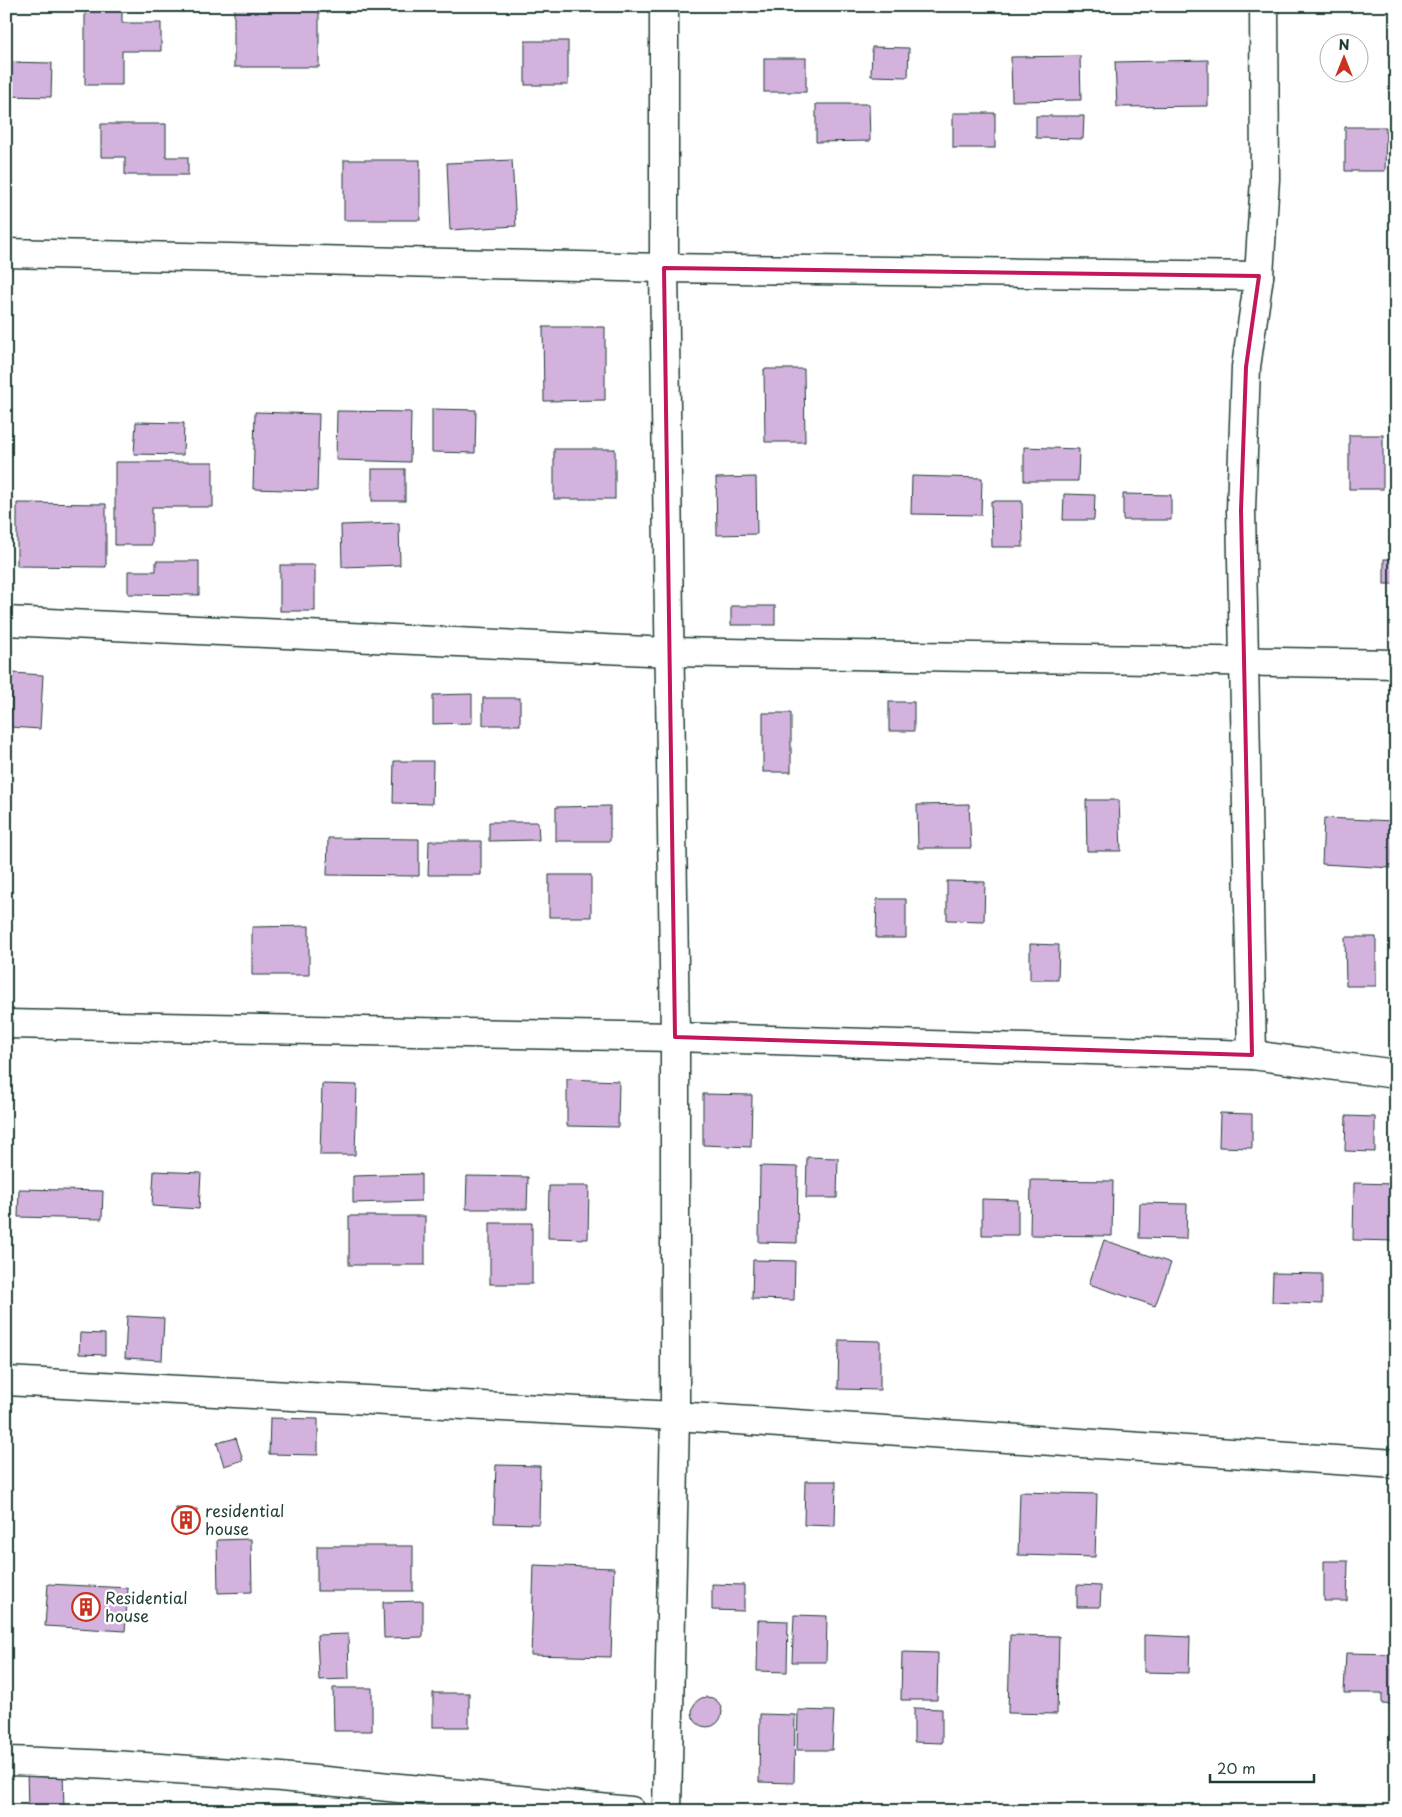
<svg xmlns="http://www.w3.org/2000/svg" width="1402" height="1817" viewBox="0 0 1402 1817" font-family="'Playpen Sans',sans-serif">
<style>
.building{fill:#d3b2de;stroke:#1f3d34}
.lines{fill:none;stroke-linecap:round;stroke-linejoin:round}
.minor-casing{stroke:#1f3d34;stroke-width:31}
.minor{stroke:#fff;stroke-width:28}
.marked{fill:none;stroke:#c2185b;stroke-width:4;stroke-linejoin:round}
.labels{text-anchor:middle;stroke-width:4.5;stroke-linejoin:round;paint-order:stroke}
.poi-label{font-size:16px;fill:#1f3d34;stroke:#fff;text-anchor:start}
</style>
<rect width="100%" height="100%" fill="#fff"/>
<filter id="ink" filterUnits="userSpaceOnUse"><feTurbulence type="fractalNoise" baseFrequency=".02" numOctaves="2"/><feDisplacementMap in="SourceGraphic" scale="10" xChannelSelector="R" yChannelSelector="G"/><feConvolveMatrix kernelMatrix="1 2 1 2 8 2 1 2 1" color-interpolation-filters="sRGB"/></filter>
<g filter="url(#ink)">
<!-- building -->
<g class="building">
<rect x="234" y="6" width="85" height="61"/>
<path d="M85 9H122V23H161V51H122V85H85Z"/>
<rect x="525" y="41" width="43" height="44"/>
<path d="M872 47 909 48 908 77 871 76Z"/>
<path d="M1080 56 1081 100 1012 101 1011 57Z"/>
<rect x="764" y="58" width="42" height="34"/>
<path d="M1208 60V106L1117 107 1115 62Z"/>
<path d="M6 62 52 63 51 97 6 96Z"/>
<path d="M816 104H869L870 141 816 142Z"/>
<rect x="953" y="113" width="42" height="35"/>
<path d="M1036 116H1084L1083 139 1036 138Z"/>
<path d="M101 124H166V157H188V175H125V157H101Z"/>
<path d="M1345 127H1386L1385 171H1345Z"/>
<rect x="344" y="160" width="76" height="60"/>
<path d="M512 160 516 226 450 230 447 163Z"/>
<path d="M543 327H605V400L544 401Z"/>
<path d="M764 369H804L805 442H765Z"/>
<path d="M432 409 476 410 475 453 432 452Z"/>
<path d="M337 411 411 412 410 462 336 460Z"/>
<path d="M255 412 319 414 317 491 253 489Z"/>
<path d="M136 422 184 423 183 455 134 454Z"/>
<rect x="1349" y="435" width="34" height="54"/>
<path d="M1024 447 1079 449 1078 481H1024Z"/>
<rect x="554" y="449" width="61" height="50"/>
<path d="M115 462H213V507H152V545H115Z"/>
<rect x="372" y="469" width="33" height="32"/>
<path d="M912 476 982 478 981 515 911 514Z"/>
<path d="M756 477 757 534 717 535 716 478Z"/>
<path d="M1064 494 1095 495 1094 520H1063Z"/>
<path d="M1123 494 1171 495V520H1123Z"/>
<path d="M991 501H1022L1023 547H992Z"/>
<path d="M17 503 106 504V567L17 566Z"/>
<path d="M399 523 400 565 342 567 341 525Z"/>
<rect x="1384" y="559" width="12" height="25"/>
<path d="M156 561H199V595L128 594V571H156Z"/>
<rect x="280" y="565" width="35" height="46"/>
<rect x="731" y="606" width="44" height="19"/>
<path d="M13 673 43 675 40 729 10 727Z"/>
<path d="M472 694V723L433 724V695Z"/>
<rect x="483" y="698" width="37" height="27"/>
<rect x="889" y="702" width="25" height="29"/>
<rect x="763" y="713" width="28" height="59"/>
<path d="M394 761H433L432 804 393 803Z"/>
<path d="M1086 800H1119L1121 851H1087Z"/>
<path d="M969 804 971 848H918L917 805Z"/>
<path d="M610 806V841H556V807Z"/>
<path d="M1324 818 1394 821 1392 868 1322 864Z"/>
<path d="M489 822H538L539 840 489 841Z"/>
<path d="M328 838 419 839V876L327 875Z"/>
<path d="M429 841H481V875H428Z"/>
<rect x="549" y="875" width="42" height="42"/>
<path d="M947 881 985 882 984 921 947 920Z"/>
<path d="M877 899H906V938H876Z"/>
<path d="M309 926V975H252V927Z"/>
<path d="M1345 937H1376V986H1346Z"/>
<path d="M1030 944 1059 945 1058 980H1030Z"/>
<path d="M567 1079 619 1081 618 1127 567 1126Z"/>
<path d="M322 1084 357 1085 355 1155H320Z"/>
<path d="M703 1094 752 1095 751 1147 703 1145Z"/>
<path d="M1220 1113 1252 1114V1148L1219 1147Z"/>
<path d="M1346 1116 1375 1117V1152L1345 1151Z"/>
<path d="M807 1157 838 1158 837 1198H806Z"/>
<path d="M760 1166 798 1167 797 1243 759 1242Z"/>
<path d="M154 1171 201 1173 199 1209 152 1206Z"/>
<path d="M421 1174V1201L353 1203V1176Z"/>
<path d="M467 1176 528 1177 527 1209H466Z"/>
<path d="M1031 1180 1113 1181 1112 1236 1030 1235Z"/>
<path d="M1354 1183 1396 1184V1241L1353 1240Z"/>
<path d="M549 1186H589L588 1239 548 1238Z"/>
<path d="M19 1189 103 1191 102 1219 18 1217Z"/>
<path d="M982 1199 1018 1200V1235H982Z"/>
<path d="M1140 1203 1187 1204 1186 1239 1139 1238Z"/>
<rect x="349" y="1216" width="76" height="49"/>
<rect x="490" y="1223" width="42" height="61"/>
<path d="M1104 1240 1171 1263 1155 1306 1089 1284Z"/>
<path d="M753 1260 795 1261 794 1300 752 1299Z"/>
<path d="M1273 1273 1322 1274V1304L1272 1302Z"/>
<path d="M127 1316 164 1318 162 1360 125 1358Z"/>
<path d="M80 1333 105 1334V1355L79 1354Z"/>
<path d="M839 1340 880 1341V1390L838 1389Z"/>
<path d="M270 1418 318 1419V1455L269 1454Z"/>
<path d="M236 1438 243 1460 224 1466 217 1443Z"/>
<path d="M496 1465 540 1466 539 1524 494 1523Z"/>
<path d="M805 1481H836L835 1526 804 1525Z"/>
<path d="M1020 1492 1097 1494 1095 1557 1018 1555Z"/>
<path d="M176 1508 197 1509V1531H176Z"/>
<path d="M251 1539 252 1592 218 1593 217 1540Z"/>
<rect x="317" y="1546" width="96" height="45"/>
<path d="M1324 1561H1348L1347 1601H1324Z"/>
<path d="M534 1565 614 1568 611 1657 531 1655Z"/>
<path d="M48 1584 128 1588 125 1631 45 1626Z"/>
<path d="M712 1584 744 1585V1611L712 1610Z"/>
<path d="M1077 1585 1101 1586 1100 1607H1077Z"/>
<path d="M423 1601V1637L384 1638 383 1602Z"/>
<path d="M794 1615 827 1616 826 1662H792Z"/>
<path d="M758 1620 788 1621 787 1672 757 1671Z"/>
<path d="M348 1634 349 1679 319 1680 317 1635Z"/>
<path d="M1010 1635 1059 1636 1057 1714 1008 1713Z"/>
<path d="M1144 1635 1190 1637 1189 1673 1144 1672Z"/>
<path d="M902 1652 938 1653 937 1700H901Z"/>
<path d="M1346 1653 1396 1654V1705L1382 1704V1693H1344Z"/>
<path d="M333 1688H372V1731H334Z"/>
<rect x="433" y="1693" width="36" height="34"/>
<circle cx="707" cy="1712" r="15"/>
<path d="M914 1708 942 1709V1743L914 1742Z"/>
<path d="M798 1710 834 1711 832 1750H797Z"/>
<path d="M760 1714 795 1715 794 1783 759 1782Z"/>
<path d="M63 1770 64 1811H28L27 1771Z"/>
<rect x="417" y="1807" width="44" height="4"/>
</g>
<g class="lines">
<defs>
<g id="minor">
<path d="M664 6V268L675 1037V1416L667 1811"/>
<path d="M6 253 664 268 1259 276"/>
<path d="M6 621 669 652 1396 664"/>
<path d="M6 1024 675 1037 1252 1055 1396 1074"/>
<path d="M1252 1055 1241 510 1246 367 1259 276 1265 179 1264 6"/>
<path d="M6 1381 675 1416 1396 1464"/>
<path d="M6 1761C215 1766 423 1791 631 1811"/>
</g>
</defs>
<!-- minor casing -->
<use href="#minor" class="minor-casing"/>
<!-- minor -->
<use href="#minor" class="minor"/>
</g>
</g>
<!-- marked area -->
<path class="marked" d="M664 268 1259 276 1246 367 1241 510 1252 1055 675 1037Z"/>
<!-- icons -->
<defs>
<symbol id="building-ring" viewBox="-11 -11 22 22"><circle r="9.5" fill="#fff" stroke="#c8321e" stroke-width="1.5"/><path d="M-4-6H4V6H1V3H-1V6H-4ZM-2.5-4.3h1.7v1.8h-1.7ZM.8-4.3h1.7v1.8H.8ZM-2.5-1h1.7V.8h-1.7ZM.8-1h1.7V.8H.8Z" fill="#c8321e"/></symbol>
</defs>
<g fill-rule="evenodd">
<use href="#building-ring" x="170" y="1504" width="32" height="32"/>
<use href="#building-ring" x="70" y="1591" width="32" height="32"/>
</g>
<g class="labels">
<!-- poi labels -->
<g class="poi-label">
<text x="205" y="1517">residential<tspan x="205" dy="18">house</tspan></text>
<text x="105" y="1604">Residential<tspan x="105" dy="18">house</tspan></text>
</g>
</g>
<!-- margin -->
<rect width="1402" height="1817" fill="none" stroke="#fff" stroke-width="25"/>
<rect x="12" y="12" width="1377" height="1792" fill="none" stroke="#1f3d34" stroke-width="2" filter="url(#ink)"/>
<!-- north arrow -->
<g transform="translate(1344 58)"><circle r="24" fill="#ffffff" stroke="#a5b1ae"/>
<path d="M0-4L9 19L0 12L-9 19Z" fill="#c8321e"/>
<text y="-8" font-size="14" font-weight="bold" text-anchor="middle" fill="#1f3d34">N</text>
</g>
<!-- scale -->
<path d="M1210 1774v8h104v-8" fill="none" stroke="#1f3d34" stroke-width="2.5"/>
<text x="1217" y="1774" font-size="15" fill="#1f3d34" stroke="#ffffff" stroke-width="4" paint-order="stroke">20 m</text>
</svg>
